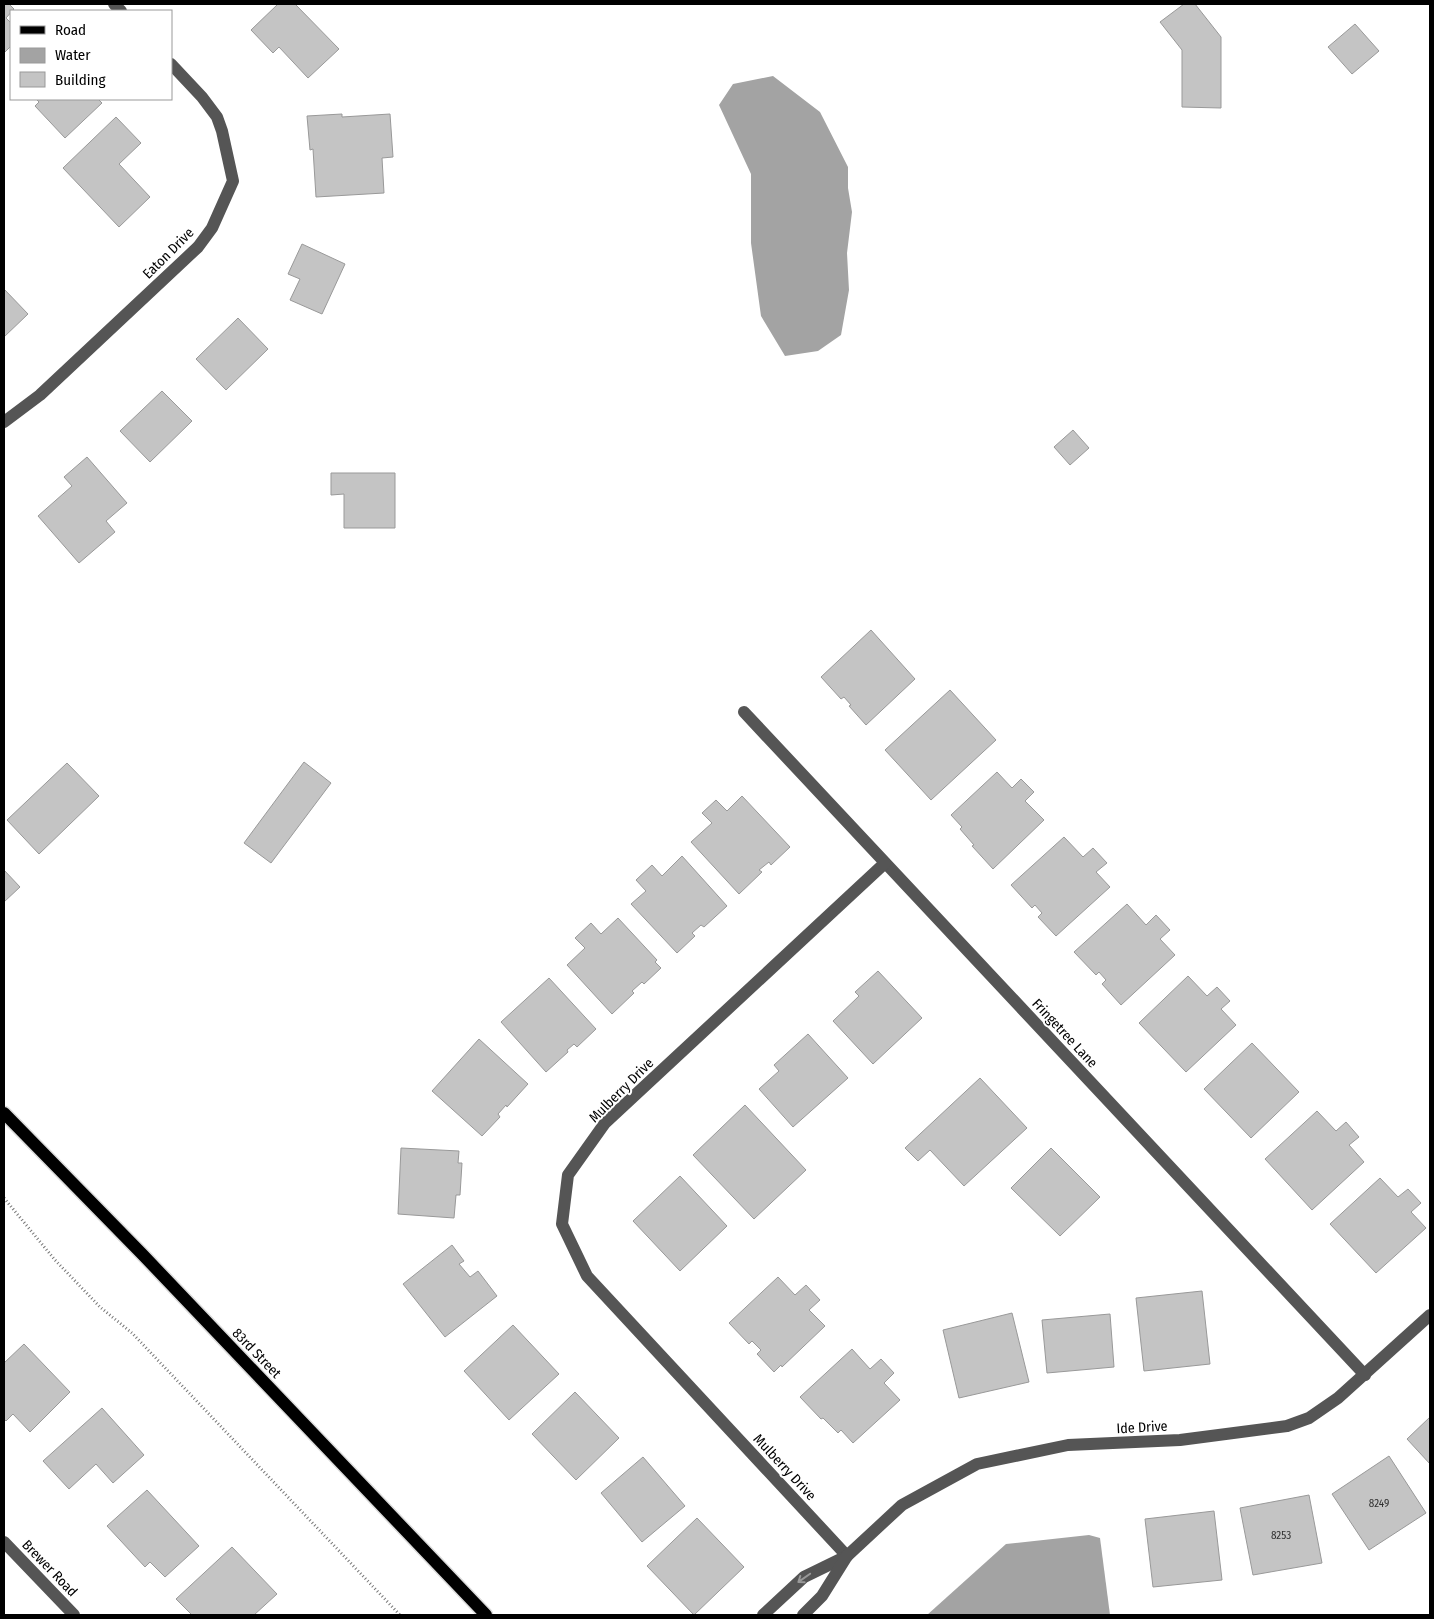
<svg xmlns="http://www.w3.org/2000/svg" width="1434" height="1619" viewBox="0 0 1434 1619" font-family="'Fira Sans Condensed',sans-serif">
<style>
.water{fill:#a3a3a3}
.building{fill:#c4c4c4;stroke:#999}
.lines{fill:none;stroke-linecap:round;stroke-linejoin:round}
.major-casing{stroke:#dbdbdb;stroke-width:15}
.path{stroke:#777;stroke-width:3;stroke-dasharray:1 2.5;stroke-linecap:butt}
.minor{stroke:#555;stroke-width:12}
.major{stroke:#000;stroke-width:12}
.oneway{stroke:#999}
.labels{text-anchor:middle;stroke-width:4;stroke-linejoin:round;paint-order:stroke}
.number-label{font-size:11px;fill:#313131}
.street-label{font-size:14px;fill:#000;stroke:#fff}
</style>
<rect width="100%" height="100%" fill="#fff"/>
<!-- water -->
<g class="water">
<path d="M773 76 820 112 848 167V188L852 212 847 253 849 290 841 335 818 351 785 356 761 316 751 243V174L719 105 733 84Z"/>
<path d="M1089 1535 1100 1538 1110 1615H927L1006 1544Z"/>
</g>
<!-- building -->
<g class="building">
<path d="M4 4H9L14 9 6 18 11 23V46L4 53Z"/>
<path d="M278 4H295L339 49 308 78 279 47 273 53 251 30Z"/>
<path d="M1184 4H1195L1221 37V108L1182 107V50L1160 22Z"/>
<path d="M1355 24 1379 51 1352 74 1328 47Z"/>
<path d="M36 99H98L102 103 65 138 35 106 39 102Z"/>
<path d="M342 114V117L390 114 393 157 382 158 384 193 316 197 313 149 310 150 307 116Z"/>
<path d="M116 117 141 143 119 164 150 197 119 227 63 168Z"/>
<path d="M302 244 345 264 322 314 290 300 300 279 288 274Z"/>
<path d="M4 289 28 314 4 337Z"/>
<path d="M238 318 268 349 226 390 196 359Z"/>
<path d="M162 391 192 421 150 462 120 431Z"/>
<path d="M1073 430 1089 448 1070 465 1054 447Z"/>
<path d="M87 457 127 503 106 521 115 532 79 563 38 516 72 486 64 477Z"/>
<path d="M331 473H395V528H344V494L331 495Z"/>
<path d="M871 630 915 679 866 725 849 706 851 705 844 697 841 699 821 677Z"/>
<path d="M950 690 996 740 931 800 885 750Z"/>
<path d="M304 762 331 783 271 863 244 843Z"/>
<path d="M67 763 99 796 39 854 7 820Z"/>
<path d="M997 772 1012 788 1021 779 1034 792 1025 801 1044 820 993 869 972 846 974 845 960 829 962 827 951 815Z"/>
<path d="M742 796 790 847 771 865 769 862 759 870 762 872 739 894 691 842 712 823 702 813 716 800 727 811Z"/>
<path d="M1064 837 1083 857 1093 848 1107 863 1096 872 1110 887 1056 936 1038 917 1042 913 1035 905 1032 908 1011 885Z"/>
<path d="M682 856 727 906 704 927 701 925 692 933 695 936 677 953 631 904 646 891 636 880 652 865 662 876Z"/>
<path d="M4 870 20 887 4 902Z"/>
<path d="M1127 904 1146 925 1156 915 1170 930 1160 939 1175 955 1121 1005 1102 984 1106 980 1099 972 1096 975 1074 952Z"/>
<path d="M618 918 657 960 655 962 661 968 644 984 642 982 632 991 634 993 612 1014 567 965 585 948 575 938 591 923 601 934Z"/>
<path d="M878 971 922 1018 873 1064 833 1021 859 996 855 992Z"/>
<path d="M1188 976 1207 996 1217 987 1230 1001 1221 1009 1236 1025 1186 1072 1139 1023Z"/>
<path d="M549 978 596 1029 577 1047 574 1044 567 1050 568 1052 546 1072 501 1022Z"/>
<path d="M808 1034 848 1078 793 1127 759 1089 779 1071 774 1065Z"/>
<path d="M479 1039 528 1084 507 1107 506 1105 498 1114 500 1117 482 1136 432 1091Z"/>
<path d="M1252 1043 1299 1092 1251 1138 1204 1089Z"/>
<path d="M980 1078 1027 1128 964 1186 930 1150 918 1161 905 1148Z"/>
<path d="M745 1105 806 1170 754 1219 693 1155Z"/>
<path d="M1317 1111 1336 1131 1346 1122 1359 1137 1349 1145 1364 1162 1312 1210 1265 1159Z"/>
<path d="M401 1148 459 1151 458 1163H462L460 1195H456L454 1218 398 1214Z"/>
<path d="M1051 1148 1100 1197 1060 1236 1011 1188Z"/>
<path d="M680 1176 727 1226 680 1271 633 1221Z"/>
<path d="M1380 1178 1398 1197 1408 1189 1421 1203 1411 1212 1426 1228 1376 1273 1330 1224Z"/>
<path d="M452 1245 464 1261 459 1264 470 1277 478 1271 497 1296 445 1337 403 1284Z"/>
<path d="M778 1277 795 1295 806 1285 820 1300 809 1310 825 1326 782 1367 781 1365 774 1372 757 1354 761 1350 752 1341 749 1344 729 1323Z"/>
<path d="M1202 1291 1210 1364 1144 1371 1136 1298Z"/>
<path d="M1012 1313 1029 1382 959 1398 943 1330Z"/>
<path d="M1110 1314 1114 1367 1047 1373 1042 1320Z"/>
<path d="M513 1325 559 1374 509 1420 464 1371Z"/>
<path d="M24 1344 70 1392 30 1432 13 1414 6 1421 4 1419V1363Z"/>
<path d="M852 1349 870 1369 881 1359 894 1373 884 1383 900 1400 853 1443 841 1430 838 1433 823 1418 821 1419 800 1397Z"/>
<path d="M575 1392 619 1438 576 1480 532 1434Z"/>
<path d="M102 1408 144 1455 113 1483 96 1464 69 1489 43 1461Z"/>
<path d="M1430 1417V1464L1407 1439Z"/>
<path d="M1389 1456 1426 1513 1369 1550 1332 1494Z"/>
<path d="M643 1457 685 1506 642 1542 601 1493Z"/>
<path d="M147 1490 199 1546 165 1577 150 1562 145 1567 107 1526Z"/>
<path d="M1309 1495 1322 1563 1253 1575 1240 1508Z"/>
<path d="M1214 1511 1222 1580 1153 1587 1145 1519Z"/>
<path d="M697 1518 744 1567 694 1615 647 1566Z"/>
<path d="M232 1547 277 1594 254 1615H192L176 1599Z"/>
</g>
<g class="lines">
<defs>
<path id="major" d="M4 1113 143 1255 486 1615"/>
</defs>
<!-- major casing -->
<use href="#major" class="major-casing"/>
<!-- path -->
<path class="path" d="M4 1198 55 1260 100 1307 132 1333 400 1615"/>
<!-- minor -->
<g class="minor">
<path d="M114 4 121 11"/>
<path d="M4 422 40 395 198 247 212 228 233 181 222 131 217 117 202 97 171 64"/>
<path d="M744 712 1365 1375"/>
<path d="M4 1542 74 1615"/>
<path d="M847 1556 587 1276 562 1224 568 1175 605 1123 885 863"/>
<path d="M763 1615 804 1577 847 1556"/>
<path d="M803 1615 822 1596 847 1556 902 1505 977 1464 1068 1445 1180 1440 1287 1426 1309 1418 1338 1398 1430 1315"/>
</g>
<!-- major -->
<use href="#major" class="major"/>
</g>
<!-- one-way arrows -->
<defs><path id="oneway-shaft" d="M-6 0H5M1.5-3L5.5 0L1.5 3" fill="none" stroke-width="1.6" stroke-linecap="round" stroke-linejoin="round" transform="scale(1.25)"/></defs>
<use class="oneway" href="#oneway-shaft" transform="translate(804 1578) rotate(145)"/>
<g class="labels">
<!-- number labels -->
<g class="number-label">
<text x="1379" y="1507">8249</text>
<text x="1281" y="1539">8253</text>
</g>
<!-- street labels -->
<g class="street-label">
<text transform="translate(168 253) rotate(-45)" y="5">Eaton Drive</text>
<text transform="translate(1065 1033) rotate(47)" y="5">Fringetree Lane</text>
<text transform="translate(621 1090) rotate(-45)" y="5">Mulberry Drive</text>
<text transform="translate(257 1353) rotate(46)" y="5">83rd Street</text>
<text transform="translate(1142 1427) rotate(-3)" y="5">Ide Drive</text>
<text transform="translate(785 1467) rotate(47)" y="5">Mulberry Drive</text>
<text transform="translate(50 1568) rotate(46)" y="5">Brewer Road</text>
</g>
</g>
<!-- border -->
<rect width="1434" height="1619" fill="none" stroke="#000000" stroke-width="10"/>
<!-- legend -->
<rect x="10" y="10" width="162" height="90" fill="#ffffff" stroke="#999999"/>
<rect x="20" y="26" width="25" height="8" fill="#000000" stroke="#999999"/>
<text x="55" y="35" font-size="15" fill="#000000">Road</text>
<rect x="20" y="48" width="25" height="15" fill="#a3a3a3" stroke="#999999"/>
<text x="55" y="60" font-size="15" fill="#000000">Water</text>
<rect x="20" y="72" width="25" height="15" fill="#c4c4c4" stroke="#999999"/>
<text x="55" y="85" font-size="15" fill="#000000">Building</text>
</svg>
